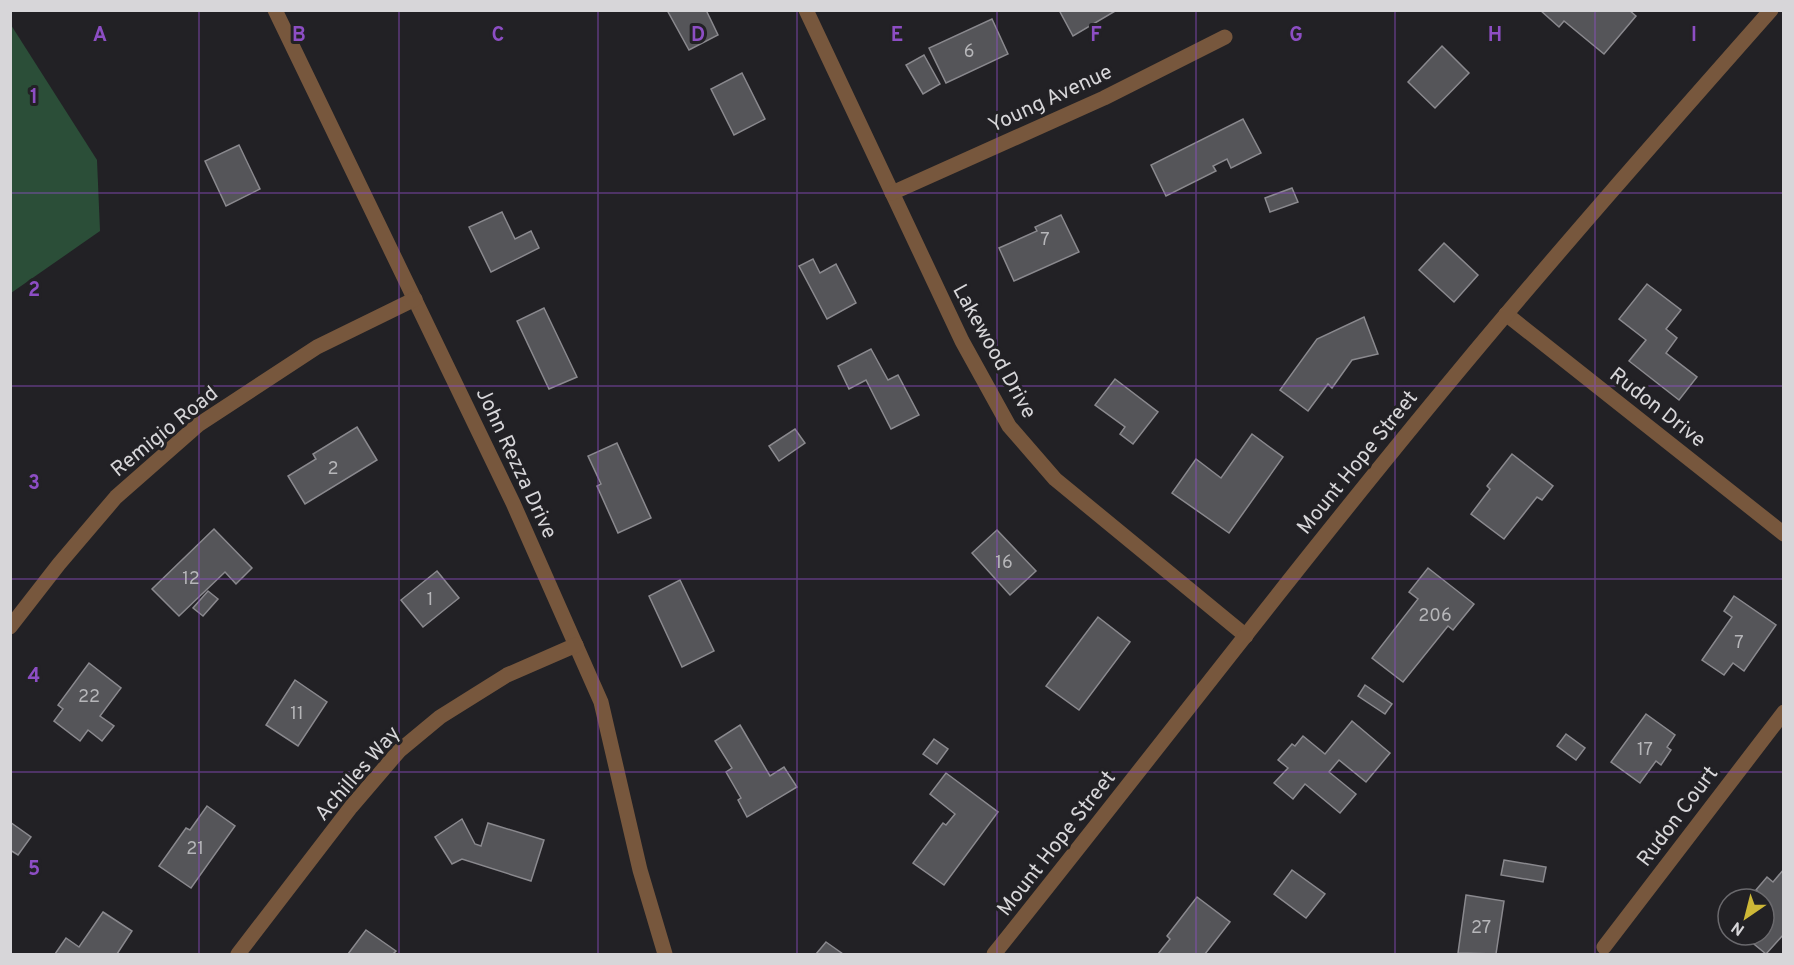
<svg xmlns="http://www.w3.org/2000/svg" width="1794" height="965" viewBox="0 0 1794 965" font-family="Overpass,sans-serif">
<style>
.green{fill:#2b4e38}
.building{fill:#555559;stroke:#8a898e;stroke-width:1.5}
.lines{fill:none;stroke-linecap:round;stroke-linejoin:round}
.minor{stroke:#77573d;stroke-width:15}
.grid{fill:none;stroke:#8d4ec4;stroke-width:1.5;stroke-opacity:0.55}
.labels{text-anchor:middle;stroke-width:6;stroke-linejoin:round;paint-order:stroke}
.number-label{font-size:18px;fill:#b6b6b9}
.street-label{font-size:21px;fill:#d7d6d9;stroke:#222125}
.grid-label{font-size:20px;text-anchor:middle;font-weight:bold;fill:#8d4ec4;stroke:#222125;stroke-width:6;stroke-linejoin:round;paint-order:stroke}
</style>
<rect width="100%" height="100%" fill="#222125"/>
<!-- green -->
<path class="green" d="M11 25 97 160 100 231 11 293Z"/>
<!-- building -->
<g class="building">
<path d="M667 10H706L718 35 689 50Z"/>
<path d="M1059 10H1117L1073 36Z"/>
<path d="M1540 10H1629L1636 16 1604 54 1564 21 1559 27Z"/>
<path d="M992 19 1008 54 946 83 929 48Z"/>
<path d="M1442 46 1469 73 1435 108 1408 82Z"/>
<path d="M924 55 940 84 923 94 906 65Z"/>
<path d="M742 73 765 119 734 135 711 89Z"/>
<path d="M1243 119 1261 153 1231 168 1227 159 1213 166 1216 171 1166 196 1151 165Z"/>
<path d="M239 145 260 189 226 206 205 161Z"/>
<path d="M1292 188 1298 202 1270 212 1265 198Z"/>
<path d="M502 212 515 239 531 231 539 248 491 272 469 227Z"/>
<path d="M1061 215 1079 252 1014 281 999 248 1037 231 1035 227Z"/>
<path d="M1444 243 1478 275 1454 302 1419 270Z"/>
<path d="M813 259 820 273 836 264 856 303 827 319 799 266Z"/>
<path d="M1647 284 1681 310 1666 329 1677 338 1666 353 1697 377 1679 400 1629 361 1646 340 1619 319Z"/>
<path d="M544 308 577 377 549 389 517 321Z"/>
<path d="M1364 317 1378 354 1352 360 1332 388 1328 384 1308 411 1280 390 1317 339Z"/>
<path d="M871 349 888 380 898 375 919 415 891 429 866 380 849 389 838 366Z"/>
<path d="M1115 379 1158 412 1133 444 1120 434 1125 427 1095 405Z"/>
<path d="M357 427 377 460 305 504 288 476 316 459 313 454Z"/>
<path d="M795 429 805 443 779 461 769 446Z"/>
<path d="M1252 434 1283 457 1229 533 1172 493 1196 459 1221 478Z"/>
<path d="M617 443 651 518 618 533 597 486 601 484 588 456Z"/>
<path d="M1512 454 1553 486 1542 500 1537 497 1504 539 1471 514 1490 489 1487 486Z"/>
<path d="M214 529 252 568 236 584 225 572 179 616 152 589Z"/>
<path d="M997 530 1036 571 1010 595 972 553Z"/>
<path d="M1428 568 1474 604 1453 630 1448 626 1403 682 1372 658 1418 599 1409 592Z"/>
<path d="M437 571 459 598 423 627 401 600Z"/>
<path d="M680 580 714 651 682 667 649 596Z"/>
<path d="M208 591 218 599 203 616 193 608Z"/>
<path d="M1734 596 1776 625 1744 671 1733 663 1724 675 1702 660 1732 617 1724 611Z"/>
<path d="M1098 617 1130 642 1079 710 1046 686Z"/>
<path d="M89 663 121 688 100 716 114 726 102 741 88 730 80 741 54 721 63 709 58 705Z"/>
<path d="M295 680 327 702 298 746 266 725Z"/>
<path d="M1365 685 1392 704 1385 714 1358 696Z"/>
<path d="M1646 714 1675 735 1667 747 1671 750 1661 765 1656 761 1640 783 1611 762Z"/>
<path d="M1352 721 1390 753 1366 782 1339 760 1329 772 1356 794 1340 813 1305 784 1293 799 1274 783 1288 768 1278 760 1292 744 1295 746 1303 736 1325 754Z"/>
<path d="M740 725 770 776 784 767 797 787 747 817 738 800 741 798 726 772 732 768 715 741Z"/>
<path d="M1566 734 1585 748 1576 760 1557 746Z"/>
<path d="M934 739 948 749 937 764 923 754Z"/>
<path d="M946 773 998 812 944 885 913 863 943 823 946 825 955 814 930 794Z"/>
<path d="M207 806 235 826 191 888 159 866 186 828 190 830Z"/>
<path d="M462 819 475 844 481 846 488 823 544 840 531 881 462 859 452 864 435 837Z"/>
<path d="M10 822 31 837 18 855 10 850Z"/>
<path d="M1504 860 1546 867 1543 882 1501 875Z"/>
<path d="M1784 869V934L1766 954 1743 935H1764V899H1761L1763 896 1756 890 1767 877 1773 882Z"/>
<path d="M1292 870 1325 894 1306 918 1274 894Z"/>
<path d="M1466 895 1504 901 1496 954 1458 953Z"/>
<path d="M1197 897 1230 922 1205 954H1158L1170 939 1167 936Z"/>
<path d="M103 912 132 931 117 954H55L66 938 79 947Z"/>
<path d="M366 930 396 951 393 954H348Z"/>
<path d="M826 942 843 954H816Z"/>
</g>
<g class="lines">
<!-- minor -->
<g class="minor">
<path d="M275 10 513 503 601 702 640 870 665 954"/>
<path d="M806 10 962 341 1009 426 1055 479 1246 636"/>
<path d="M892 193 1104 98 1225 37"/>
<path d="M1506 314 1784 534"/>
<path d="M10 627 59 564 116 497 198 425 317 347 415 299"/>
<path d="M1604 947 1784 712"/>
<path d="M238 954 351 807 399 751 440 717 507 675 576 645"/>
<path d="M994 954C1149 761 1299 563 1457 373 1559 250 1665 130 1771 10"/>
</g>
</g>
<!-- grid -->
<path class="grid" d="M199 10V954M399 10V954M598 10V954M797 10V954M997 10V954M1196 10V954M1395 10V954M1595 10V954M10 193H1784M10 386H1784M10 579H1784M10 772H1784"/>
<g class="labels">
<!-- number labels -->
<g class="number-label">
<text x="969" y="57">6</text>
<text x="1045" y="245">7</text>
<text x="333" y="474">2</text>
<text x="1004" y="568">16</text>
<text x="191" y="584">12</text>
<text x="430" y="605">1</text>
<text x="1435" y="621">206</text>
<text x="1739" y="648">7</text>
<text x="89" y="702">22</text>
<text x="297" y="719">11</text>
<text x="1645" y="755">17</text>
<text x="195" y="854">21</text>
<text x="1481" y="933">27</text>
</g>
<!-- street labels -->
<g class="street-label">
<text transform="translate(1050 98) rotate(-25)" y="7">Young Avenue</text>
<text transform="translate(995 351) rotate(61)" y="7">Lakewood Drive</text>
<text transform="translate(1658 407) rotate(38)" y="7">Rudon Drive</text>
<text transform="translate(164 431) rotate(-39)" y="7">Remigio Road</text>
<text transform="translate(1357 462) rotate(-51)" y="7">Mount Hope Street</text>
<text transform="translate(517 463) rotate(65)" y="7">John Rezza Drive</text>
<text transform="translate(357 773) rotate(-49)" y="7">Achilles Way</text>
<text transform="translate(1677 816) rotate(-53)" y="7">Rudon Court</text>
<text transform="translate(1056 843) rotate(-52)" y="7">Mount Hope Street</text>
</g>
</g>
<g class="grid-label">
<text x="100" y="41">A</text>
<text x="299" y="41">B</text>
<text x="498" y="41">C</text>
<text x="698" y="41">D</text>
<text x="897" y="41">E</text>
<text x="1096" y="41">F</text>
<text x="1296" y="41">G</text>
<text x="1495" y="41">H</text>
<text x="1694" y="41">I</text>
<text x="34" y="103">1</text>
<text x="34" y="296">2</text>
<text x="34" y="489">3</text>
<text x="34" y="682">4</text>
<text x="34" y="875">5</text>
</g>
<!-- border -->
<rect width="1794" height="965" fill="none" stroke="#d7d6d9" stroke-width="24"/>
<!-- north arrow -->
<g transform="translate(1746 917) rotate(215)"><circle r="28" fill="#222125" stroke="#6a696d" stroke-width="1.5"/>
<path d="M0-4.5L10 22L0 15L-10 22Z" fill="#ceb837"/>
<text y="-9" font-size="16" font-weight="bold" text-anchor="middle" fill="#d7d6d9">N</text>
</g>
</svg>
